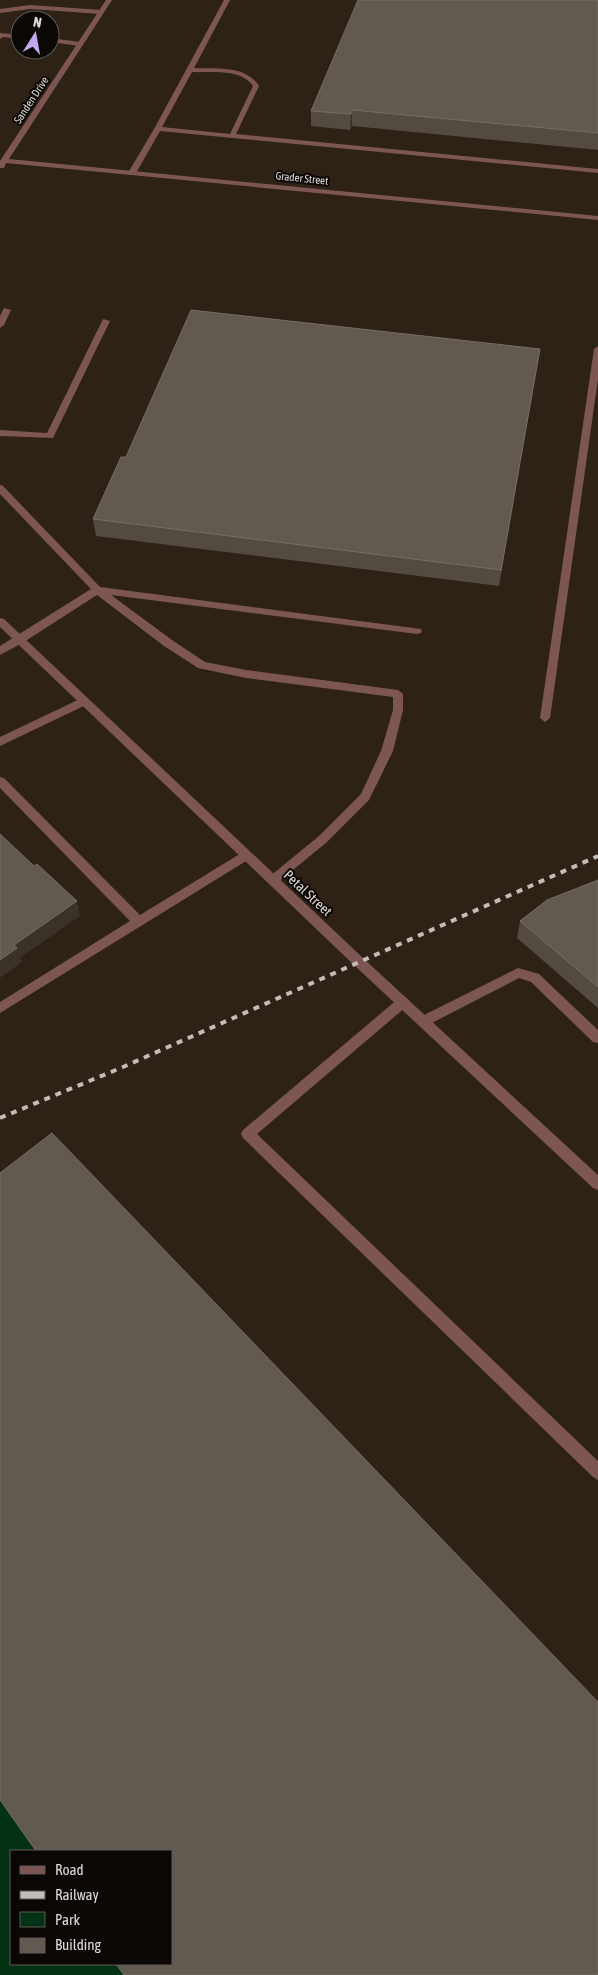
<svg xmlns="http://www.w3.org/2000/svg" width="598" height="1975" viewBox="0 0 598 1975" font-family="'Asap Condensed',sans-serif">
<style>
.built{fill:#2e2115;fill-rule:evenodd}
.green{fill:#033113}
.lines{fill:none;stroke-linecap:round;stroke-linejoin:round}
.service{fill:#7d5653;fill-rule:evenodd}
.minor{fill:#7d5653;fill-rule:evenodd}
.rail{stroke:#c3bdb7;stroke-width:4;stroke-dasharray:6 6;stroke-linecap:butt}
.wall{fill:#534a41}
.shaded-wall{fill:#3a3128}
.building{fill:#625951;stroke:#766e66}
.labels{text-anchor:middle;stroke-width:4;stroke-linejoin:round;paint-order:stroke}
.far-street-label{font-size:11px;fill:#e0dad5;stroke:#0a0705}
.street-label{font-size:14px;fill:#e0dad5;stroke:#0a0705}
</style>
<rect width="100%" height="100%" fill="#241c14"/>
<!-- built -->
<path class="built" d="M0 0H598V1975H0ZM20 20H50V50H20ZM11 1851H171V1964H11Z"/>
<!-- green -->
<path class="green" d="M0 1785 46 1851H11V1964H124L132 1975H0Z"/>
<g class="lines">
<!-- service -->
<g class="service">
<path d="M224 0H230L194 68C216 69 246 65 259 86L236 134 598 169V173L160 131 135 175H129L128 173 154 129ZM192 72C210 73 241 68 253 86L230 134 162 127Z"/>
<path d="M30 5 101 10 104 12 101 14 30 9 0 13V9Z"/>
<path d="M0 33 20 35V39L3 37 0 39Z"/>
<path d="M50 38 80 42 83 44 80 46 50 42Z"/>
<path d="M4 308 11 310 4 325 0 328V316Z"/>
<path d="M103 319 110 321 53 438 0 436V430L47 433Z"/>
<path d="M598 346V379L550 718 545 722 540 718 594 349Z"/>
<path d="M0 485 3 486 100 587 421 629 422 631 421 633 417 634 111 595 172 640 205 662 246 670 398 690 403 694V710L393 751 369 800 327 842 277 883H269L267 880 269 877 319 836 361 794 381 751 393 710V697L246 678 198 668 164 646 97 595 24 642 0 655V646L91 589 0 494Z"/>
<path d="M84 697 89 701 88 704 0 746V737Z"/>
<path d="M0 777 4 778 140 915 243 852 247 850 253 855 251 858 0 1013V1002L130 921 0 788Z"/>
<path d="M518 968 539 974 598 1030V1043L593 1042 531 982 519 978 428 1025 424 1026 420 1025 418 1021 420 1017Z"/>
<path d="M403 997 407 998 409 1002 407 1006 257 1134 598 1461V1480L593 1477 243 1138 241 1134 243 1130 399 998Z"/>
</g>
<!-- minor -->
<g class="minor">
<path d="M106 0H112L9 159 598 216V220L6 163 4 168H0V161Z"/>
<path d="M0 618 4 619 363 958 598 1175V1190L593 1188 355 966 0 627Z"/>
</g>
<!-- rail -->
<path class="rail" d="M0 1118 123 1067 598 856"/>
</g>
<!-- wall -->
<g class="wall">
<path d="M598 0V150L352 126 350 130 311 126V111Z"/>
<path d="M540 349 499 586 96 536 93 519 126 457Z"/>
<path d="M598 880V1008L517 938 520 921Z"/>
</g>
<!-- shaded-wall -->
<g class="shaded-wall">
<path d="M352 110V126L350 130 351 114Z"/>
<path d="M77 901 80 916 20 958 22 962 0 978V960L14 945Z"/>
</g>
<!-- building -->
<g class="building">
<path d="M358 0H598V133L352 110 351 114 311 111Z"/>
<path d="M191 310 540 349 501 570 93 519 121 457H126Z"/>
<path d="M0 834 34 866 37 864 77 901 14 945 17 948 0 960Z"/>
<path d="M598 880V987L520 921 547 900Z"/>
<path d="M52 1133 598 1702V1975H124L116 1964H171V1851H36L0 1800V1173Z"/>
</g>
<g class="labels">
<!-- far-street labels -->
<g class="far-street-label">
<text transform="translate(31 100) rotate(-57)" y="4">Sanden Drive</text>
<text transform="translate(302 178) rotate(6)" y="4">Grader Street</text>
</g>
<!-- street labels -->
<g class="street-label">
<text transform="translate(308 893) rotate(43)" y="5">Petal Street</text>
</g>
</g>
<!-- legend -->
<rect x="10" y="1850" width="162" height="115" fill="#0a0705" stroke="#605b58"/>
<rect x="20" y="1866" width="25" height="8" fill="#7d5653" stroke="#605b58"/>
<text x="55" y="1875" font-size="15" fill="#e0dad5">Road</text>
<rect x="20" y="1891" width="25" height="8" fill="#c3bdb7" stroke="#605b58"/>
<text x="55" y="1900" font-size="15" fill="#e0dad5">Railway</text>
<rect x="20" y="1912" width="25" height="15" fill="#033113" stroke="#605b58"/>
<text x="55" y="1925" font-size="15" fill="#e0dad5">Park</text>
<rect x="20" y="1938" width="25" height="15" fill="#625951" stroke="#605b58"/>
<text x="55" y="1950" font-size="15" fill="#e0dad5">Building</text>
<!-- north arrow -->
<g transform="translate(35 35) rotate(11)"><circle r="24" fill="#0a0705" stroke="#605b58"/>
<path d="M0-4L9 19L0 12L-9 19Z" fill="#c2a7f2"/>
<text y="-8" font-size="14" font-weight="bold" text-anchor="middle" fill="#e0dad5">N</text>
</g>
</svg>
